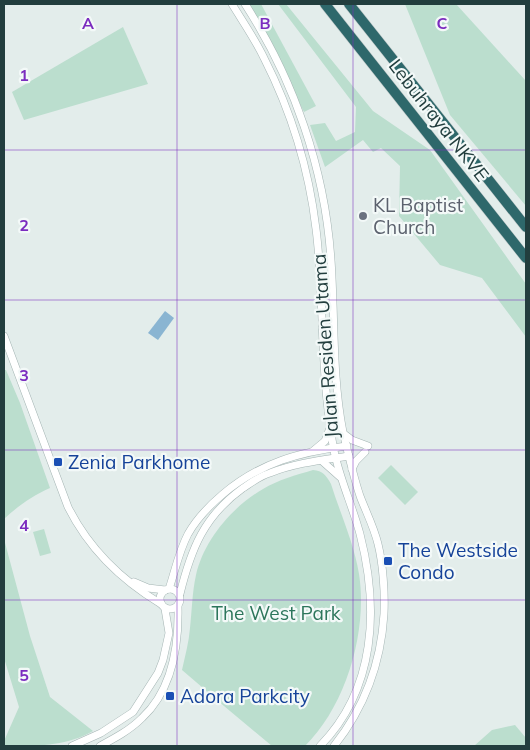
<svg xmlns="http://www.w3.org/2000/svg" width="530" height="750" viewBox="0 0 530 750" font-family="Mulish,sans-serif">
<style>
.green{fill:#bbdece}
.water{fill:#8ab5d2}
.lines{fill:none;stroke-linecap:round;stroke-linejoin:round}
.tertiary-casing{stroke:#a5b5b4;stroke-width:8}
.motorway-casing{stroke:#c1c9c9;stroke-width:11}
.tertiary{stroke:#fff;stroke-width:7}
.motorway{stroke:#2e686b;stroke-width:10}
.grid{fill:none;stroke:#7b2cbf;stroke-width:1;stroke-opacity:0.55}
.worship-dot{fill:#6b7280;stroke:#f3f9f8;stroke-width:2}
.transit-dot{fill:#1a4fb4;stroke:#f3f9f8;stroke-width:2}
.labels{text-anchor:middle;stroke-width:4.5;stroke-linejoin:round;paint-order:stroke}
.street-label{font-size:19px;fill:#223e3e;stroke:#f3f9f8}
.worship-label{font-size:19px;fill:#5b616d;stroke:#f3f9f8;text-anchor:start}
.transit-label{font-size:19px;fill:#164399;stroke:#f3f9f8;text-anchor:start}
.park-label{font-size:19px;fill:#2c765b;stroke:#f3f9f8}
.grid-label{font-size:16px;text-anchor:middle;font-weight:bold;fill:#7b2cbf;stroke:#f3f9f8;stroke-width:4.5;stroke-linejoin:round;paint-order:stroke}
</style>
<rect width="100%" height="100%" fill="#e3edeb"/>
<!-- green -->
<g class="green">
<path d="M248 4H261L316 106 304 112Z"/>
<path d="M278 4H286L373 111 430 150 526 284V337L482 278 440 265 399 216 400 166 381 148 373 152 363 140 325 167 310 125 325 123 336 141 355 132 356 107Z"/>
<path d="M405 4H456L526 81V206L450 115Z"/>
<path d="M123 27 148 84 24 120 12 92Z"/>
<path d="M4 370H6L20 403 50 488C32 496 18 506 4 519Z"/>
<path d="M391 465 418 492 405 505 378 478Z"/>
<path d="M313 470C323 471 326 475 331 484 340 513 354 543 359 574 368 631 346 706 305 746H272L224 706 182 670C185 656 189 642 190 628 192 611 192 593 196 575 204 540 232 507 263 489 278 480 296 475 313 470Z"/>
<path d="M44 529 51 553 40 556 33 532Z"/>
<path d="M4 539 30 636 50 697 93 731C65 747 35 746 4 746V741L19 707 4 658Z"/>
<path d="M515 725 526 738V746H474L492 730Z"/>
</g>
<!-- water -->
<path class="water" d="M165 311 174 318 158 340 148 333Z"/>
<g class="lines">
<defs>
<g id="tertiary">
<path d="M232 4C243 22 255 39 264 58 291 111 309 170 316 229 324 291 320 354 329 417 331 431 332 445 336 459 342 484 353 508 360 534 379 608 376 689 320 746"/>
<path d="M245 4C294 80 325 169 331 260 335 317 332 376 343 432 348 453 353 475 360 496 366 512 374 527 378 544 383 564 385 593 384 614 381 663 365 707 334 746"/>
<path d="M4 336 68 507C89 549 121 580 161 604"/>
<path d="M344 434 352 440 368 446"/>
<path d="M313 451 325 441 330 428"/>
<path d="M322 461 340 477"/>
<path d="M352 469 356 461 365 452"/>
<path d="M134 582 148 588 165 590"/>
<circle cx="170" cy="599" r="10"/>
<path d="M169 589C175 571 179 551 188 534 197 518 210 505 223 494 261 462 300 452 347 446"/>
<path d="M180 594C191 549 204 516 243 488 252 482 260 476 270 473 295 463 323 460 349 456"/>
<path d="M72 746 101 733 133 712 158 673 163 660 169 633 165 609"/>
<path d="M100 746C115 738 130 730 142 718 172 690 179 645 178 606"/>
</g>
<g id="motorway">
<path d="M325 4 526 258"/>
<path d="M349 4 526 227"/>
</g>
</defs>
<!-- tertiary casing -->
<use href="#tertiary" class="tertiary-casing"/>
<!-- motorway casing -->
<use href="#motorway" class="motorway-casing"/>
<!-- tertiary -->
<use href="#tertiary" class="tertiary"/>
<!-- motorway -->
<use href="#motorway" class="motorway"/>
</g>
<!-- grid -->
<path class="grid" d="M177 4V746M353 4V746M4 150H526M4 300H526M4 450H526M4 600H526"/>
<!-- markers -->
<circle class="worship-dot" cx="363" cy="216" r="5"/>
<g class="transit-dot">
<rect x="53" y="457" width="10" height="10" rx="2.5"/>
<rect x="383" y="556" width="10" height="10" rx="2.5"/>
<rect x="165" y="691" width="10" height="10" rx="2.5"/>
</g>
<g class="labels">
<!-- street labels -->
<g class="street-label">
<text transform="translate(439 120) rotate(52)" y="7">Lebuhraya NKVE</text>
<text transform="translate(325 346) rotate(-94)" y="7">Jalan Residen Utama</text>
</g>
<!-- worship labels -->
<g class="worship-label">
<text x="373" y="212">KL Baptist<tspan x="373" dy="22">Church</tspan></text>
</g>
<!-- transit labels -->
<g class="transit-label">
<text x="68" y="469">Zenia Parkhome</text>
<text x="398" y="557">The Westside<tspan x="398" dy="22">Condo</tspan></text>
<text x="180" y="703">Adora Parkcity</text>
</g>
<!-- park labels -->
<g class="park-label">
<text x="276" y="620">The West Park</text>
</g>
</g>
<g class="grid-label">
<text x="88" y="29">A</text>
<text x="265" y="29">B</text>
<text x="442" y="29">C</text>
<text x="24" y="81">1</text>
<text x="24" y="231">2</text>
<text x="24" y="381">3</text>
<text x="24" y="531">4</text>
<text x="24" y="681">5</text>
</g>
<!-- border -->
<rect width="530" height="750" fill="none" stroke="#223e3e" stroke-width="10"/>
</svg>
